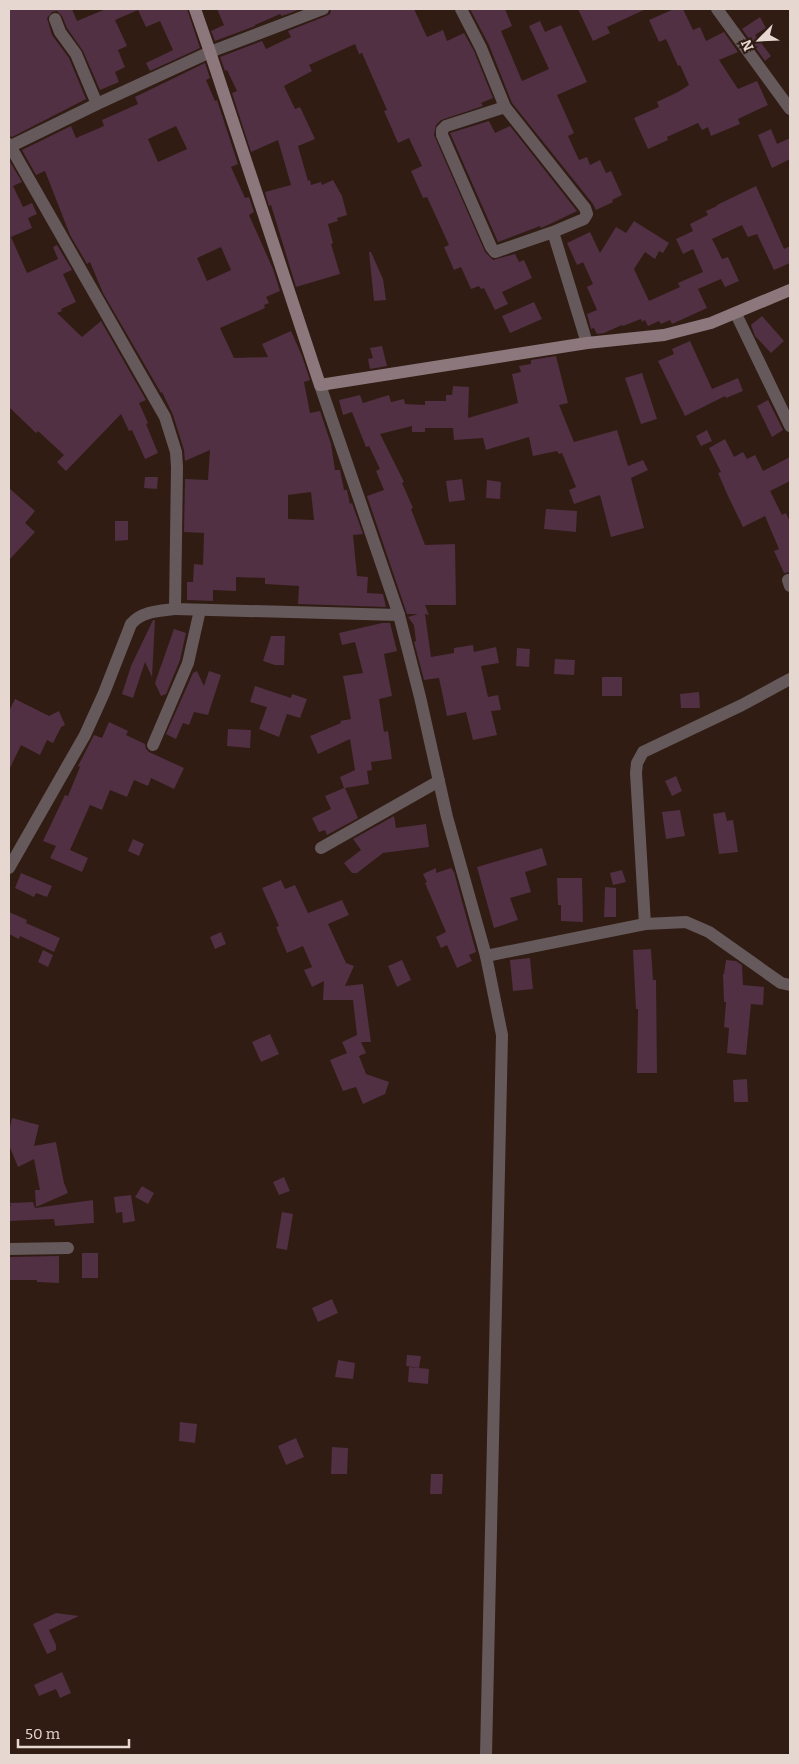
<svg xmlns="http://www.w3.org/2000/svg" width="799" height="1764" viewBox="0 0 799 1764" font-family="Bitter,serif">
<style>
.building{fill:#503042;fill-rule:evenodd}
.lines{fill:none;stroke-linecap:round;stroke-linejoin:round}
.street{stroke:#65595b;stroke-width:12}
.secondary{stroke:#8c787c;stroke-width:12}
</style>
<rect width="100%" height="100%" fill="#301c13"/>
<!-- building -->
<g class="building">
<path d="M9 9H72L77 21 106 9H187L200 48 150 71 146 63 173 50 160 21 146 27 138 10 115 20 127 46 118 50 125 67 115 72 119 82 100 90 83 51 67 28 62 16 57 11 52 12 47 18 52 35 69 58 86 99 12 137 9 136Z"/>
<path d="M217 9H301L282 16 280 14 255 25V26L215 41 211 31 224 25Z"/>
<path d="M331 9H414L427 37 443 30 447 41 464 33 474 51 493 98 481 103 483 106 441 120 436 125 434 135 485 252 493 260 515 254 519 262 524 260 532 278 502 292 508 304 495 310 484 288 481 289 479 286 471 289 461 267 454 270 444 247 449 245 444 234 427 197 423 198 411 171 422 166 409 138 398 143 384 111 387 110 362 53 359 54 355 44 309 65 312 71 284 86 295 109 300 107 315 139 298 146 308 181 310 180 311 185 321 182 322 185 333 180 342 196 347 215 337 218 338 221 328 224 333 243 331 244 340 274 296 287 271 205 269 206 265 192 291 185 278 140 251 152 232 93 237 91 227 70 225 71 220 57 262 41 266 49 291 37 288 31 326 16 330 14Z"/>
<path d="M470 9H505L512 26 501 31 522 81 549 69 529 26 540 21 545 32 561 25 587 82 557 95 574 133 568 136 579 160 587 157 590 165 600 160 606 173 611 171 622 195 612 200 613 202 596 210 593 204 512 103 489 45Z"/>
<path d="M578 9H646L607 27 610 33 593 41Z"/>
<path d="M674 9H683L693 30 700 27 706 41 724 32 738 52 719 60 738 89 757 81 768 105 738 119 740 124 711 136 708 127 702 130 698 123 667 137 668 140 648 149 634 118 659 107 657 102 678 92 689 85 680 65 678 66 666 39 659 42 649 20Z"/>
<path d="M760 17 766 28 755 35 771 56 765 61 742 29Z"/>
<path d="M205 63 210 78 206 80 215 101 217 100 238 164 231 167 245 198 249 197 254 212 249 215 273 269 280 291 266 297 269 303 264 305 265 308 220 328 234 358 268 357 262 344 291 331 302 356 310 380 304 382 310 413 320 411 331 444 335 470H340L344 490H347L350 504 352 503 363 534 353 535 357 576 368 577 367 593 383 594 386 607 298 604 299 586 265 584V578L236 577V591L213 590V601L187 600V582H193L194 564 203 565 204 533 184 532 185 479 208 480 210 450 185 461 184 450 173 415 162 392 161 393 103 293 90 262 87 264 70 235 45 171 36 175 22 150 71 126 76 138 104 126 102 120 138 104 135 97ZM176 126 187 149 158 162 148 139ZM221 247 231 270 207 281 197 258ZM311 492 314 520 288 519V495Z"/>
<path d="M489 121 495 133 510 126 577 211 550 224 541 228 540 226 498 242 450 133Z"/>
<path d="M771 129 777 144 790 138V159L772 168 758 135Z"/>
<path d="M9 160 22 182 13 186 23 207 32 203 37 214 28 218 32 228 11 237 27 273 58 259 53 247 57 245 72 270 63 274 76 302 61 309 62 311 57 313 82 337 101 321 146 400 139 403 148 423 146 424 158 453 145 459 132 430 129 431 121 414 66 471 57 462 64 455 38 431 36 433 9 407Z"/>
<path d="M756 186 784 249 790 246V263L774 270 757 234 748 237 742 225 712 239 722 259 728 257 739 281 725 287 721 279 698 289 707 308 672 324 670 320 661 324 659 321 648 326 645 320 642 322 641 319 623 326 622 325 604 333 597 334 594 328 591 329 587 314 597 310 587 287 593 284 583 262 577 265 567 243 590 232 600 253 616 227 626 233 634 221 669 243 663 253 659 251 655 259 645 252 634 269 649 301 680 287 678 283 703 272 693 249 683 254 676 239 693 231 690 224 708 215 706 211 717 206V205Z"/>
<path d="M369 252H371L383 279 386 300 374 301Z"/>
<path d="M534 302 542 319 510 333 502 316Z"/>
<path d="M762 316 784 341 771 353 755 336 751 325Z"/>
<path d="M690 341 712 389 738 378 743 391 726 398 725 396 685 416 658 361 674 354 672 349Z"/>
<path d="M382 346 387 366 370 369 368 359 373 358 370 348Z"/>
<path d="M556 356 568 403 559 405 574 442 617 430 628 466 643 460 648 470 631 478 644 528 611 537 600 495 574 504 569 490 576 487 562 453 559 454 557 451 533 456 529 437 486 450 483 438 454 440 453 428H425V432H412V426L380 434 404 482 402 483 413 508 411 509 425 545 455 544 456 605H425L429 615 425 614 431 657 454 653V648L473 645 474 652 496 647 499 663 481 666 488 697 498 695 501 710 491 711 497 735 473 740 466 712 447 716 439 678 424 680 414 642 416 641 414 625 408 617 418 614H407L367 496 384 490 376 471 380 469 369 446 366 447 352 412 343 415 339 400 360 395 363 403 389 395 391 402 404 399 405 404 425 405V401H446V395H452L453 386 469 387 468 418 518 403 512 374 521 372 519 366 531 364V360Z"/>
<path d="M642 373 657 419 641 424 625 378Z"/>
<path d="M768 400 783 430 772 437 757 406Z"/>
<path d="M707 430 712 441 701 446 696 436Z"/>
<path d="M725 439 734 457 743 452 747 459 755 455 763 471 790 457V481L770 491 782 515 786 513 790 522V572L784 573 774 551 779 549 765 516 743 527 728 496 718 473 721 472 709 448Z"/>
<path d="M145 477H158L157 489 144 488Z"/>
<path d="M462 479 465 500 449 502 446 481Z"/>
<path d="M487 480 501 482 500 499 486 498Z"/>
<path d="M9 488 35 511 25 523 35 532 9 560Z"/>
<path d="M546 509 577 511 576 532 544 529Z"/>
<path d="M115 521H128V540L115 541Z"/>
<path d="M153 620H155L152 677 145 662 133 698 122 694 131 666Z"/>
<path d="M382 623H390L397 651 384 654 392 696 379 699 384 732 388 731 392 759 371 762 372 770 367 771 369 784 345 788 358 818 327 835 325 830 319 832 312 818 331 809 325 796 344 788 340 777 355 770 350 739 318 754 310 736 341 723 340 721 351 719 343 676 363 673 355 642 342 645 339 633Z"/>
<path d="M174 629 186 633 180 660 166 694 161 696 155 683Z"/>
<path d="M271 636H285L284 665H275L263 661Z"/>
<path d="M517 648 530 649 529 667 516 666Z"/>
<path d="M555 659 575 660 574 675 554 674Z"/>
<path d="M197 671 204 686 209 671 221 675 208 715 194 712 189 725 183 723 176 739 166 734 193 673Z"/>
<rect x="602" y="677" width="20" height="19"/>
<path d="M255 686 291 698 292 694 307 699 300 718 287 714 279 737 259 729 267 707 250 702Z"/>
<path d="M699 692 700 708H681L680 694Z"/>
<path d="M15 699 49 716 59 711 65 725 61 727 53 743 47 740 40 755 21 745 9 770V711Z"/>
<path d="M109 722 128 731 126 735 145 744 146 749 149 752 184 768 174 789 151 778 148 786 134 780 127 797 110 790 102 810 90 805 70 850 88 858 82 872 50 858 56 846 43 841 65 795 68 796 80 767 78 766 94 735 102 738Z"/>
<path d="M228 729 251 730 250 748 227 746Z"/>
<path d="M676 776 682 791 672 796 665 781Z"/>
<path d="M680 810 685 836 666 839 662 812Z"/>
<path d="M725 812 727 821 733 820 738 852 719 854 713 814Z"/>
<path d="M394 816 396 828 426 824 429 847 383 853 357 873H352L344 863 361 850 353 839Z"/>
<path d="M133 839 144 844 139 856 128 851Z"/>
<path d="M542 848 547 865 525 872 531 892 510 898 518 920 494 928 477 867Z"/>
<path d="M436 868V873L451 868 454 872 476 952 469 955 472 961 457 968 447 945 441 948 436 937 446 932 425 883 427 882 423 874Z"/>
<path d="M622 870 626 882 613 885 610 873Z"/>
<path d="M21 873 52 886 47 897 36 893 34 897 15 888Z"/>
<path d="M557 878H582L583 922 561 921V905H558Z"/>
<path d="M281 880 285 889 295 885 308 913 342 900 349 915 328 924 346 963 354 966 345 986 363 984 371 1042H361L366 1053 359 1056 366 1074 389 1082 385 1094 363 1104 356 1087 343 1091 330 1060 347 1053 342 1042 357 1035 353 1000H323L324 981 312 987 304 970 312 967 303 946 287 953 276 927 279 926 262 888Z"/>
<path d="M605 887 616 888V917H604Z"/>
<path d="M9 912 27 920 26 923 60 938 54 952 20 936 19 939 9 934Z"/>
<path d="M221 932 226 944 215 949 210 937Z"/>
<path d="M651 949 653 980H656L657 1073H637L638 1009H636L633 950Z"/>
<path d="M43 950 53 955 48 967 38 962Z"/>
<path d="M530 958 533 989 513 991 510 960Z"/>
<path d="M402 960 411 980 397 987 388 966Z"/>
<path d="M726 960 736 961 742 965 743 985 764 987 763 1005 751 1004 746 1055 727 1053 729 1028 724 1027 726 1002H724L723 974H724Z"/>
<path d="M270 1034 279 1054 261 1062 252 1042Z"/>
<path d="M747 1079 748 1102H734L733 1080Z"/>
<path d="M12 1118 39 1125 34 1146 56 1142 64 1183 68 1193 36 1207 35 1190H40L34 1159 18 1167 9 1145V1132Z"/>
<path d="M284 1177 290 1191 279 1195 273 1182Z"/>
<path d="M142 1186 154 1193 148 1204 135 1197Z"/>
<path d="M131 1195 135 1221 123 1223 122 1212 116 1213 114 1197Z"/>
<path d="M93 1200 94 1223 55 1226 54 1219 9 1221V1206H11L10 1203 33 1202 35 1208Z"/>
<path d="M282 1212 293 1214 287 1250 276 1248Z"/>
<rect x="82" y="1253" width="16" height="25"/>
<path d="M59 1256V1283L37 1282V1280H9V1257Z"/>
<path d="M332 1299 338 1313 318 1322 312 1308Z"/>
<path d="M407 1355 421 1356 419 1368 406 1366Z"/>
<path d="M338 1360 355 1363 353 1379 335 1377Z"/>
<path d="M409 1367 429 1369 428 1384 408 1382Z"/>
<path d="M180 1422 197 1424 195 1443 179 1441Z"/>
<path d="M296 1438 304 1457 286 1465 278 1446Z"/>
<path d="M332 1447 348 1448 347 1474H331Z"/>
<path d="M431 1474H443L442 1494H430Z"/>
<path d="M56 1613 79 1616 49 1630 56 1645V1650L47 1654 33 1624Z"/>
<path d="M62 1672 71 1693 60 1698 56 1689 39 1696 34 1685Z"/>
</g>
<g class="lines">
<!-- street -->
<g class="street">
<path d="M461 9 481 48 505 107"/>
<path d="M717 9 790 109"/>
<path d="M55 19 60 32 76 54 97 104"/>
<path d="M9 144 165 417 176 452 177 467 175 609 399 615"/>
<path d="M9 147 97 104 210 52 323 9"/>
<path d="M553 232 584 219 587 214 585 208 505 107 446 126 442 130V135L491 247 495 252 553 232 587 343"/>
<path d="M736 314 790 426"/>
<path d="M320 385 399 615 420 697 447 817 486 956 502 1035 486 1755"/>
<path d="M788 580 790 586"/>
<path d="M153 745 188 663 200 610"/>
<path d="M321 848 439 781"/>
<path d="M9 868 85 735 104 693 131 624C142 611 159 611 175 609"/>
<path d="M645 924 636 773 637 763 643 752 742 705 790 679"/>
<path d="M486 956 645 924 686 922 709 932 781 983 790 985"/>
<path d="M9 1249 68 1248"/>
</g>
<!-- secondary -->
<path class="secondary" d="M195 9 210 52 320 385 587 343 664 335 711 323 790 290"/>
</g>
<!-- border -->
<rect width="799" height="1764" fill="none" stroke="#e6d7d1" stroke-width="20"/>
<!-- north arrow -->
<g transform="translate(759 40) rotate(246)" stroke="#301c13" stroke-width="4" paint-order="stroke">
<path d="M0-4L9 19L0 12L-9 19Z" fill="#e6d7d1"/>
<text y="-8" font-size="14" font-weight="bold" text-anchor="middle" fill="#e6d7d1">N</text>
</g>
<!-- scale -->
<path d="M18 1739v8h111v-8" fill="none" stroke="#e6d7d1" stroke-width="2.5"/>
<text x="25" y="1739" font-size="15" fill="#e6d7d1" stroke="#301c13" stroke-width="4" paint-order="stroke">50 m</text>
</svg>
